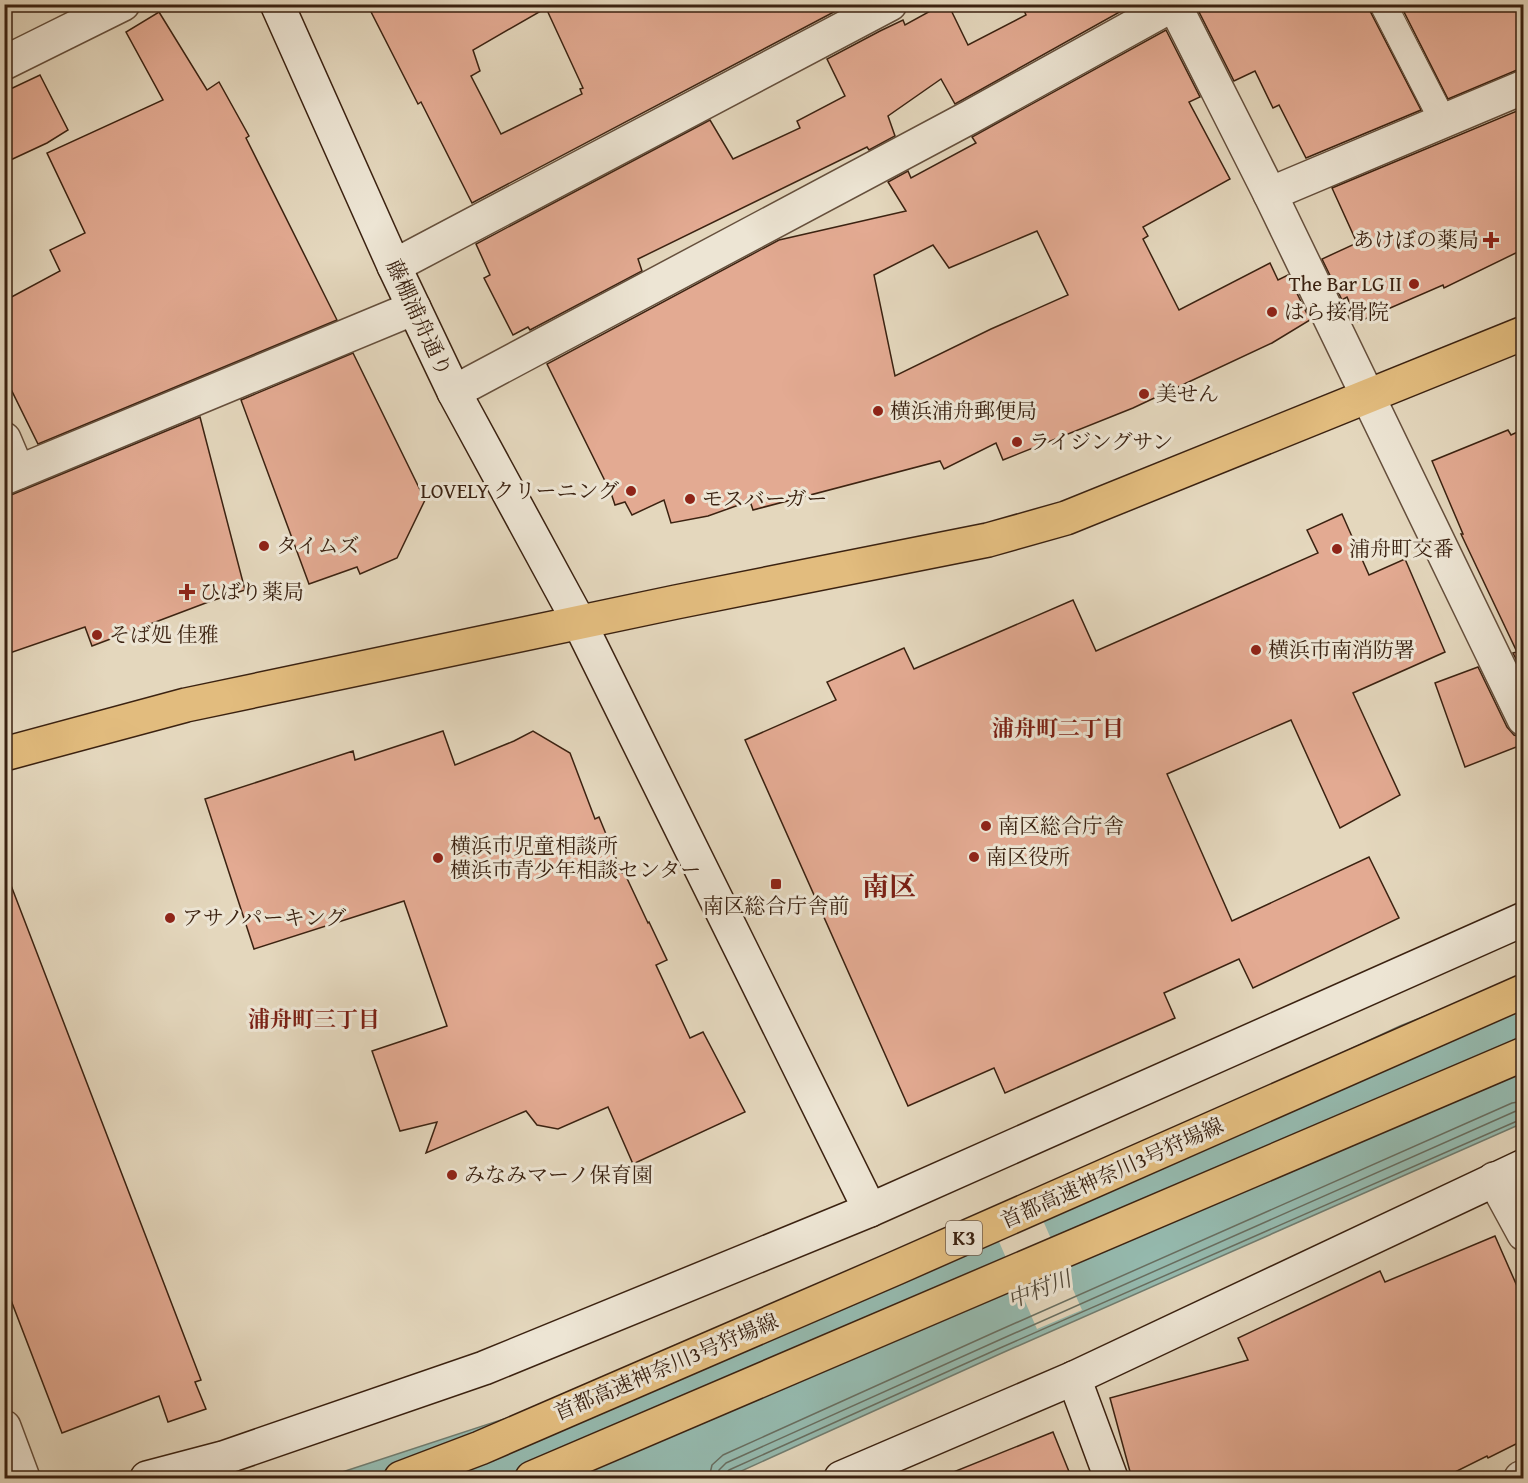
<svg xmlns="http://www.w3.org/2000/svg" width="1528" height="1483" viewBox="0 0 1528 1483" font-family="'Gentium Book Plus','Noto Serif JP',serif">
<style>
.water{fill:#95baaf;stroke:#717d70;stroke-width:1.5}
.pier{fill:#e4d7bd}
.lines{fill:none;stroke-linecap:round;stroke-linejoin:round}
.shore{stroke:#686e60;stroke-width:1.5}
.building{fill:#e3aa92;stroke:#3b2211;stroke-width:1.5;fill-rule:evenodd}
.lane-casing{stroke:#654f3c;stroke-width:28}
.street-casing{stroke:#654f3c;stroke-width:36}
.secondary-casing{stroke:#3b2211;stroke-width:36}
.primary-casing{stroke:#3b2211;stroke-width:36}
.highway-casing{stroke:#3b2211;stroke-width:36}
.lane{stroke:#ede5d4;stroke-width:26}
.street{stroke:#ede5d4;stroke-width:33}
.secondary{stroke:#ede5d4;stroke-width:33}
.primary{stroke:#e2bc7e;stroke-width:33}
.highway{stroke:#e2bc7e;stroke-width:33}
.poi-dot{fill:#8f2418;stroke:#ede5d4;stroke-width:2}
.labels{text-anchor:middle;stroke-width:6;stroke-linejoin:round;paint-order:stroke}
.shield{fill:#ede5d4;stroke:#705c4c;stroke-width:1.5}
.shield-label{font-size:20px;font-weight:bold;fill:#3b2211}
.poi-label{font-size:21px;fill:#3b2211;stroke:#ede5d4;text-anchor:start}
.street-label{font-size:21px;fill:#3b2211;stroke:#ede5d4}
.neighbourhood-label{font-size:22px;font-weight:bold;fill:#7a1f14;stroke:#ede5d4}
.water-label{font-size:22px;font-style:italic;fill:#524838;stroke:#ede5d4}
.district-label{font-size:27px;font-weight:bold;fill:#7a1f14;stroke:#ede5d4}
</style>
<rect width="100%" height="100%" fill="#e4d7bd"/>
<filter id="stains"><feTurbulence type="fractalNoise" baseFrequency=".00333" numOctaves="4"/><feColorMatrix values="0 0 0 0 .2 0 0 0 0 .09 0 0 0 0 .02 0 0 0 .5 -.17"/></filter>
<radialGradient id="worn" r=".72"><stop offset=".6" stop-color="#630" stop-opacity="0"/><stop offset="1" stop-color="#630" stop-opacity=".3"/></radialGradient>
<!-- water -->
<path class="water" d="M1523 977V1123L1002 1353 726 1478H324L586 1392 910 1253 1400 1026Z"/>
<!-- pier -->
<path class="pier" d="M1031 1193 1082 1310 1037 1329 987 1214Z"/>
<g class="lines">
<!-- shore -->
<g class="shore">
<path d="M709 1478 712 1465 723 1455 993 1333 1512 1103 1524 1101"/>
<path d="M718 1478 719 1470 726 1463 997 1341 1516 1111 1524 1110"/>
<path d="M725 1478 726 1473 729 1470 1000 1348 1524 1118"/>
</g>
</g>
<!-- building -->
<g class="building">
<path d="M367 4H849L472 203 421 102 418 104ZM546 8 583 88 580 89 582 94 501 134 471 76 480 71 473 50Z"/>
<path d="M943 4H948L968 45 1026 15 1021 4H1134L955 104 941 79 888 116 895 136 869 150 867 147 638 259 642 271 530 330 528 327 513 335 484 278 490 275 476 244 710 120 733 159 800 128 797 121 845 96 827 59 880 31 903 20 905 25Z"/>
<path d="M1195 4H1368L1370 11 1421 110 1306 158 1279 105 1273 108 1255 71 1234 81Z"/>
<path d="M1400 4H1524V69L1517 70 1448 99Z"/>
<path d="M159 12 207 90 219 82 249 136 246 138 337 320 38 444 4 375V301L60 271 50 250 85 233 47 153 163 100 126 32Z"/>
<path d="M1166 30 1200 97 1189 102 1230 179 1143 227 1148 236 1143 239 1179 310 1270 263 1278 280 1288 275 1310 320 1272 343 1133 408 1003 460 996 443 944 469 940 461 753 510 750 501 708 516 671 523 664 500 632 515 625 502 615 505 611 493 547 364 779 240 906 211 888 182 908 171 911 178 976 143 972 137ZM1037 231 1068 295 991 329 895 376 874 275 933 245 949 268Z"/>
<path d="M40 75 68 130 47 143 4 163V92Z"/>
<path d="M1524 108V249L1444 288 1443 285 1358 322 1347 297 1342 300 1322 259 1357 243 1332 188Z"/>
<path d="M353 353 425 500 397 558 360 574 357 567 309 584 241 400Z"/>
<path d="M200 417 245 590 211 601 92 646 85 627 4 655V496L11 495Z"/>
<path d="M1524 429V675L1513 653 1517 652 1461 534H1463L1432 461 1508 430 1511 435Z"/>
<path d="M1342 514 1369 575 1405 559 1445 652 1353 693 1400 795 1340 828 1291 720 1167 774 1232 921 1369 857 1399 918 1253 988 1239 959 1164 993 1175 1018 1005 1093 994 1068 908 1106 745 740 836 700 827 682 904 648 914 669 1073 600 1096 651 1318 553 1307 530Z"/>
<path d="M1478 667 1507 727 1514 735 1524 738V744L1465 767 1435 683Z"/>
<path d="M443 731 455 765 514 741 533 731 570 753 595 819 599 817 622 873 624 872 648 923 649 922 667 960 656 965 690 1038 703 1032 745 1112 633 1164 608 1107 558 1129 537 1125 526 1111 426 1153 437 1122 400 1131 372 1051 447 1026 404 901 254 949 205 799 353 751 355 760Z"/>
<path d="M7 875 201 1380 195 1382 206 1409 168 1422 159 1396 62 1433 4 1282V876Z"/>
<path d="M1495 1236 1524 1302V1440L1488 1458 1487 1456 1441 1479H1132L1110 1398 1248 1360 1238 1338 1380 1271 1385 1282Z"/>
<path d="M1053 1432 1072 1479H941V1477Z"/>
</g>
<g class="lines">
<defs>
<path id="lane" d="M1383 4 1443 121"/>
<g id="street">
<path d="M1174 4 1270 194 1524 719"/>
<path d="M4 63 123 4"/>
<path d="M1270 194 1524 87"/>
<path d="M394 266 890 4"/>
<path d="M454 392 970 117 1174 4"/>
<path d="M4 439 18 472"/>
<path d="M4 478 414 308"/>
<path d="M1494 1179 1524 1234"/>
<path d="M4 1427 23 1478"/>
<path d="M1521 1478 1524 1477"/>
</g>
<g id="secondary">
<path d="M277 4 394 266 454 392 579 622 870 1210"/>
<path d="M1074 1378 1111 1478"/>
<path d="M147 1478 223 1458 484 1368 870 1210 1524 919"/>
<path d="M841 1478 1074 1378 1524 1166"/>
</g>
<path id="primary" d="M4 754 186 705 676 602 988 540 1066 518 1524 333"/>
<g id="highway">
<path d="M401 1478 480 1448 896 1268 1524 991"/>
<path d="M532 1478 1524 1054"/>
</g>
</defs>
<!-- lane casing -->
<use href="#lane" class="lane-casing"/>
<!-- street casing -->
<use href="#street" class="street-casing"/>
<!-- secondary casing -->
<use href="#secondary" class="secondary-casing"/>
<!-- primary casing -->
<use href="#primary" class="primary-casing"/>
<!-- highway casing -->
<use href="#highway" class="highway-casing"/>
<!-- lane -->
<use href="#lane" class="lane"/>
<!-- street -->
<use href="#street" class="street"/>
<!-- secondary -->
<use href="#secondary" class="secondary"/>
<!-- primary -->
<use href="#primary" class="primary"/>
<!-- highway -->
<use href="#highway" class="highway"/>
</g>
<!-- markers -->
<g class="poi-dot">
<path d="M1488 231h6v6h6v6h-6v6h-6v-6h-6v-6h6z"/>
<circle cx="1414" cy="284" r="6"/>
<circle cx="1272" cy="312" r="6"/>
<circle cx="1144" cy="394" r="6"/>
<circle cx="878" cy="411" r="6"/>
<circle cx="1017" cy="442" r="6"/>
<circle cx="631" cy="491" r="6"/>
<circle cx="690" cy="499" r="6"/>
<circle cx="264" cy="546" r="6"/>
<circle cx="1337" cy="549" r="6"/>
<path d="M184 583h6v6h6v6h-6v6h-6v-6h-6v-6h6z"/>
<circle cx="97" cy="635" r="6"/>
<circle cx="1256" cy="650" r="6"/>
<circle cx="986" cy="826" r="6"/>
<circle cx="974" cy="857" r="6"/>
<circle cx="438" cy="858" r="6"/>
<rect x="770" y="878" width="12" height="12" rx="3"/>
<circle cx="170" cy="918" r="6"/>
<circle cx="452" cy="1175" r="6"/>
</g>
<g class="labels">
<!-- shield labels -->
<rect class="shield" x="946" y="1221" width="36" height="34" rx="4.5"/>
<g class="shield-label">
<text x="964" y="1245">K3</text>
</g>
<!-- poi labels -->
<g class="poi-label">
<text x="1479" y="247" text-anchor="end">あけぼの薬局</text>
<text x="1402" y="291" text-anchor="end">The Bar LG II</text>
<text x="1284" y="319">はら接骨院</text>
<text x="1156" y="401">美せん</text>
<text x="890" y="418">横浜浦舟郵便局</text>
<text x="1029" y="449">ライジングサン</text>
<text x="619" y="498" text-anchor="end">LOVELY クリーニング</text>
<text x="702" y="506">モスバーガー</text>
<text x="276" y="553">タイムズ</text>
<text x="1349" y="556">浦舟町交番</text>
<text x="199" y="599">ひばり薬局</text>
<text x="109" y="642">そば処 佳雅</text>
<text x="1268" y="657">横浜市南消防署</text>
<text x="998" y="833">南区総合庁舎</text>
<text x="450" y="853">横浜市児童相談所<tspan x="450" dy="24">横浜市青少年相談センター</tspan></text>
<text x="986" y="864">南区役所</text>
<text x="776" y="913" text-anchor="middle">南区総合庁舎前</text>
<text x="182" y="925">アサノパーキング</text>
<text x="464" y="1182">みなみマーノ保育園</text>
</g>
<!-- street labels -->
<g class="street-label">
<text transform="translate(419 318) rotate(65)" y="7">藤棚浦舟通り</text>
<text transform="translate(1112 1173) rotate(-24)" y="7">首都高速神奈川3号狩場線</text>
<text transform="translate(666 1367) rotate(-23)" y="7">首都高速神奈川3号狩場線</text>
</g>
<!-- neighbourhood labels -->
<g class="neighbourhood-label">
<text x="1058" y="736">浦舟町二丁目</text>
<text x="314" y="1027">浦舟町三丁目</text>
</g>
<!-- water labels -->
<g class="water-label">
<text transform="translate(1039 1289) rotate(-21)" y="8">中村川</text>
</g>
<!-- district labels -->
<g class="district-label">
<text x="889" y="896">南区</text>
</g>
</g>
<!-- margin -->
<rect width="1528" height="1483" fill="none" stroke="#e4d7bd" stroke-width="24"/>
<rect x="6" y="6" width="1516" height="1471" fill="none" stroke="#3b2211" stroke-width="3"/>
<rect x="12" y="12" width="1504" height="1459" fill="none" stroke="#3b2211" stroke-width="1.5"/>
<rect width="100%" height="100%" filter="url(#stains)"/>
<rect width="100%" height="100%" fill="url(#worn)"/>
</svg>
